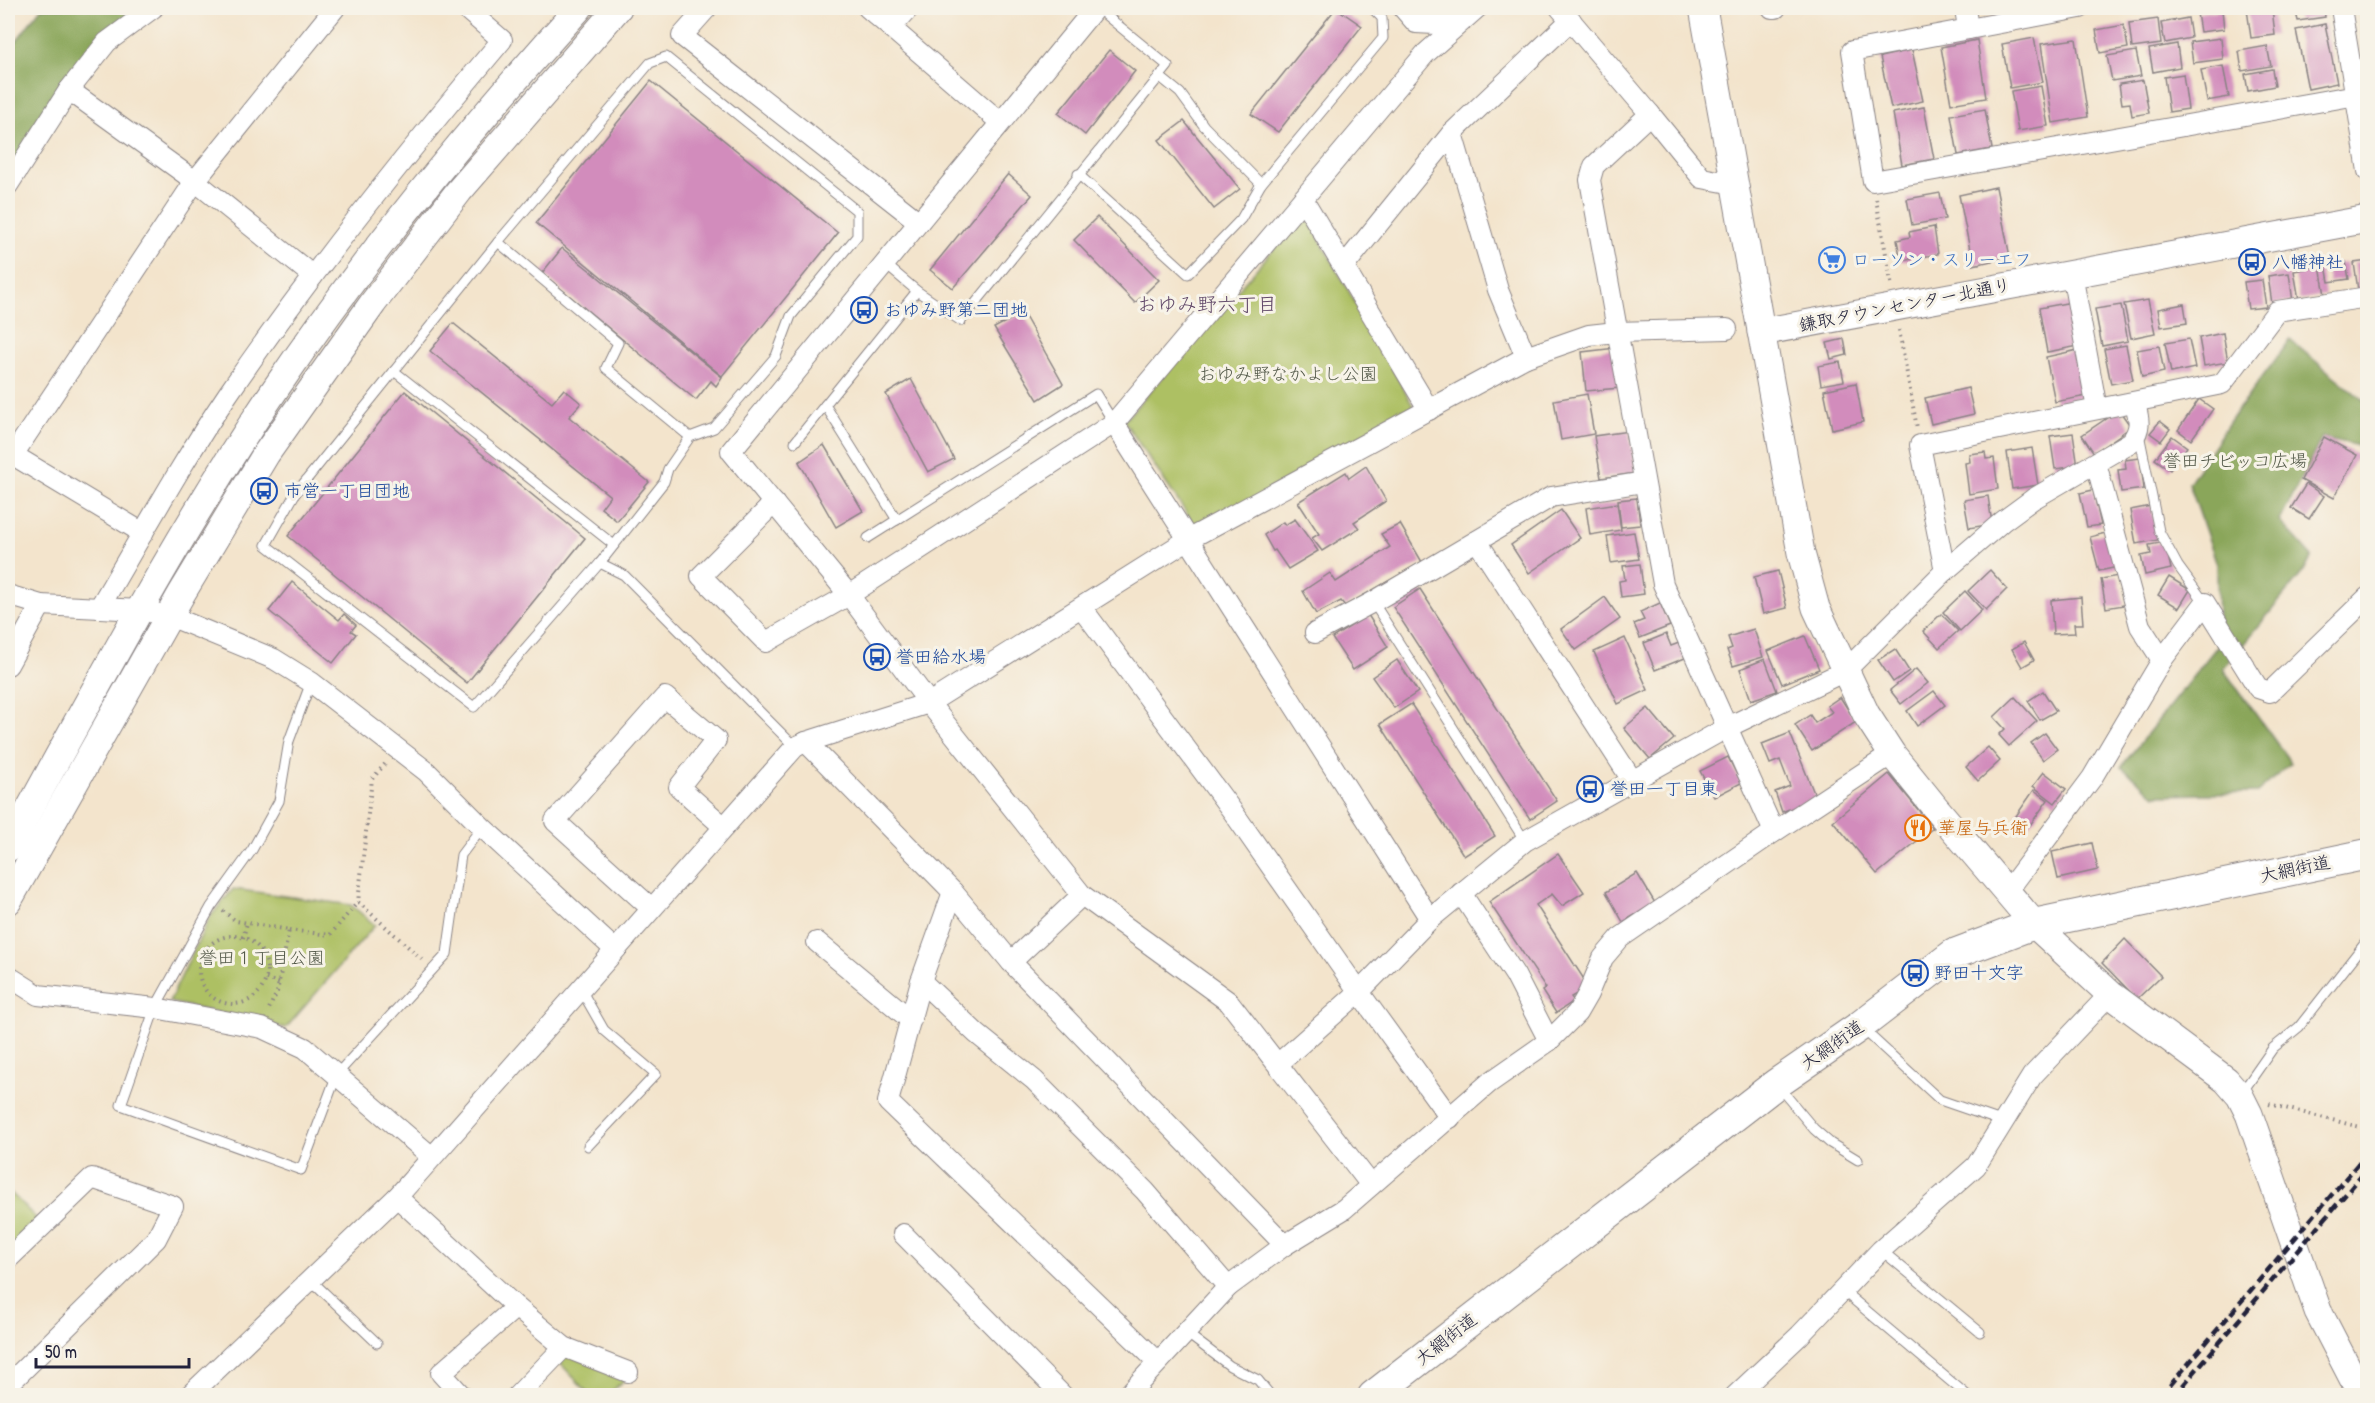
<svg xmlns="http://www.w3.org/2000/svg" width="2375" height="1403" viewBox="0 0 2375 1403" font-family="'Patrick Hand','Klee One',sans-serif">
<style>
.green{fill:#adc064;stroke:#687150;stroke-width:1.5}
.forest{fill:#8aa65a;stroke:#56644a;stroke-width:1.5}
.building{fill:#d28cbc}
.lines{fill:none;stroke-linecap:round;stroke-linejoin:round}
.lane-casing{stroke:#8a8384;stroke-width:11}
.street-casing{stroke:#8a8384;stroke-width:22}
.secondary-casing{stroke:#8a8384;stroke-width:29}
.primary-casing{stroke:#8a8384;stroke-width:32}
.path{stroke:#8a8384;stroke-width:4;stroke-dasharray:1.5 4.5;stroke-linecap:butt}
.lane{stroke:#fff;stroke-width:9}
.street{stroke:#fff;stroke-width:20}
.secondary{stroke:#fff;stroke-width:27}
.primary{stroke:#fff;stroke-width:30}
.rail{stroke:#22223b;stroke-width:4.5;stroke-dasharray:9 4.5;stroke-linecap:butt}
.labels{text-anchor:middle;stroke-width:6;stroke-linejoin:round;paint-order:stroke}
.shop-label{font-size:18px;fill:#366cbe;stroke:#f7f3e8;text-anchor:start}
.transit-label{font-size:18px;fill:#164399;stroke:#f7f3e8;text-anchor:start}
.street-label{font-size:18px;fill:#22223b;stroke:#f7f3e8}
.park-label{font-size:18px;fill:#535949;stroke:#f7f3e8}
.food-label{font-size:18px;fill:#c56008;stroke:#f7f3e8;text-anchor:start}
.neighbourhood-label{font-size:20px;fill:#604768;stroke:#f7f3e8}
</style>
<rect width="100%" height="100%" fill="#f7f3e8"/>
<filter id="ink" filterUnits="userSpaceOnUse"><feTurbulence type="fractalNoise" baseFrequency=".0167" numOctaves="2"/><feDisplacementMap in="SourceGraphic" scale="12" xChannelSelector="R" yChannelSelector="G"/><feConvolveMatrix kernelMatrix="1 2 1 2 8 2 1 2 1" color-interpolation-filters="sRGB"/></filter>
<filter id="wash" filterUnits="userSpaceOnUse"><feTurbulence type="fractalNoise" baseFrequency=".008" numOctaves="4" result="noise"/><feDisplacementMap in="SourceGraphic" scale="24" xChannelSelector="R" yChannelSelector="G"/><feGaussianBlur stdDeviation="1.35" result="paint"/><feColorMatrix in="noise" values="0 0 0 0 0 0 0 0 0 0 0 0 0 0 0 0 0 1.4 0 .05"/><feComposite in="paint" operator="in"/></filter>
<g filter="url(#wash)">
<rect width="100%" height="100%" fill="#f3e4cc"/>
<!-- green -->
<g class="green">
<path d="M1305 213 1417 413 1197 529 1124 421Z"/>
<path d="M233 889 351 905 375 925 286 1028 169 1002 210 917Z"/>
<path d="M8 1190 37 1219 8 1249Z"/>
<path d="M564 1352 625 1379 608 1395H590L557 1360Z"/>
</g>
<!-- forest -->
<g class="forest">
<path d="M41 8H138L8 175V52Z"/>
<path d="M2290 340 2368 404 2367 448 2322 437 2280 521 2312 557 2304 571 2223 669 2291 763 2257 793 2155 795 2121 767 2218 645 2217 564 2189 483 2234 415Z"/>
</g>
<g id="blocks">
<!-- building -->
<g class="building">
<path d="M1336 8 1362 26 1278 132 1251 114Z"/>
<path d="M1990 8H2015V10L1992 15Z"/>
<path d="M2272 8 2275 35 2251 38 2247 9Z"/>
<path d="M2295 8H2324L2325 17 2298 21Z"/>
<path d="M2222 10 2224 29 2200 32 2197 13Z"/>
<path d="M2188 18 2191 38 2165 43 2161 23Z"/>
<path d="M2158 19 2161 44 2132 48 2129 23Z"/>
<path d="M2325 24 2337 83 2308 89 2296 30Z"/>
<path d="M2124 25 2128 48 2100 53 2096 30Z"/>
<path d="M2034 38 2043 82 2010 88 2002 44Z"/>
<path d="M2221 38 2223 59 2193 63 2190 42Z"/>
<path d="M2076 39 2088 117 2053 123 2041 44Z"/>
<path d="M1977 40 1986 98 1951 104 1941 47Z"/>
<path d="M2177 44 2180 67 2153 72 2149 49Z"/>
<path d="M2267 46 2271 66 2242 71 2239 51Z"/>
<path d="M1109 50 1135 71 1085 135 1058 113Z"/>
<path d="M1912 50 1923 101 1891 108 1880 57Z"/>
<path d="M2136 51 2141 76 2112 81 2107 56Z"/>
<path d="M2223 66 2229 97 2207 101 2201 70Z"/>
<path d="M2272 69 2275 86 2248 91 2245 74Z"/>
<path d="M2183 74 2188 109 2169 112 2164 77Z"/>
<path d="M2143 80 2149 113 2132 116 2130 103 2122 104 2119 84Z"/>
<path d="M651 81 838 233 722 376 536 223Z"/>
<path d="M2041 86 2048 126 2018 131 2011 91Z"/>
<path d="M1924 107 1934 159 1902 165 1893 113Z"/>
<path d="M1985 109 1992 149 1958 155 1951 115Z"/>
<path d="M1184 121 1240 189 1214 209 1159 140Z"/>
<path d="M1008 174 1032 195 953 288 930 270Z"/>
<path d="M1996 187 2010 257 1973 265 1959 195Z"/>
<path d="M1940 193 1945 219 1912 225 1907 199Z"/>
<path d="M1097 217 1159 280 1135 303 1074 240Z"/>
<path d="M1934 227 1938 254 1901 261 1897 240 1910 237 1909 232Z"/>
<path d="M562 248 722 377 716 386 711 381 696 400 542 273Z"/>
<path d="M2368 261V289L2358 290 2354 263Z"/>
<path d="M2346 262 2349 279 2329 282 2326 265Z"/>
<path d="M2320 266 2325 295 2299 300 2294 271Z"/>
<path d="M2289 273 2293 302 2272 304 2268 276Z"/>
<path d="M2262 280 2266 307 2248 309 2244 282Z"/>
<path d="M2148 300 2155 333 2131 338 2124 304Z"/>
<path d="M2072 302 2079 346 2047 352 2039 308Z"/>
<path d="M2184 304 2187 323 2161 327 2158 309Z"/>
<path d="M2121 305 2128 341 2102 346 2095 309Z"/>
<path d="M1023 313 1063 384 1038 400 994 328Z"/>
<path d="M453 323 552 403 564 389 581 403 569 417 649 482 617 521 601 508 610 496 430 351Z"/>
<path d="M2223 333 2228 362 2204 366 2199 338Z"/>
<path d="M1844 339 1847 355 1831 359 1827 343Z"/>
<path d="M2189 339 2195 368 2171 373 2165 343Z"/>
<path d="M2126 345 2133 380 2111 384 2104 349Z"/>
<path d="M2159 346 2164 372 2142 377 2137 350Z"/>
<path d="M1616 348 1620 388 1586 391 1582 352Z"/>
<path d="M2078 350 2087 396 2055 402 2046 357Z"/>
<path d="M1840 362 1844 381 1821 385 1818 366Z"/>
<path d="M911 379 954 459 928 472 886 394Z"/>
<path d="M1856 383 1863 422 1832 429 1824 390Z"/>
<path d="M1968 388 1974 414 1931 424 1925 398Z"/>
<path d="M405 391 585 538 467 683 288 536Z"/>
<path d="M1587 394 1594 434 1561 440 1554 400Z"/>
<path d="M2199 399 2213 409 2191 440 2178 430Z"/>
<path d="M2119 410 2131 427 2094 453 2082 435Z"/>
<path d="M2160 421 2170 429 2161 441 2150 433Z"/>
<path d="M1629 431 1636 473 1601 478 1594 436Z"/>
<path d="M2073 433 2078 466 2055 469 2050 436Z"/>
<path d="M2172 436 2187 447 2170 470 2155 459Z"/>
<path d="M2324 437 2357 455 2334 498 2301 480Z"/>
<path d="M824 445 863 511 836 527 799 462Z"/>
<path d="M2032 448 2038 485 2012 489 2007 452Z"/>
<path d="M1985 452 1986 459 1994 458 1998 489 1969 494 1965 463 1970 462 1969 454Z"/>
<path d="M2140 458 2144 489 2121 492 2118 470 2126 469 2125 460Z"/>
<path d="M1366 466 1386 501 1354 522 1359 528 1322 551 1312 538 1319 534 1298 502 1346 472 1349 478Z"/>
<path d="M2306 484 2324 496 2309 519 2291 508Z"/>
<path d="M2093 490 2101 525 2087 527 2080 493Z"/>
<path d="M1988 496 1992 524 1969 528 1964 500Z"/>
<path d="M1637 498 1640 525 1621 527 1618 500Z"/>
<path d="M1617 503 1621 530 1590 535 1586 508Z"/>
<path d="M2151 506 2158 540 2136 544 2130 510Z"/>
<path d="M1561 510 1580 538 1529 573 1511 545Z"/>
<path d="M1295 519 1318 551 1288 569 1275 550 1273 551 1264 535 1283 522 1285 525Z"/>
<path d="M1400 524 1422 562 1345 606 1341 601 1316 614 1303 591 1330 573 1336 582 1390 547 1381 534Z"/>
<path d="M1634 532 1639 559 1611 563 1607 536Z"/>
<path d="M2109 532 2118 567 2099 571 2090 537Z"/>
<path d="M2165 542 2171 569 2145 575 2141 556 2151 554 2149 545Z"/>
<path d="M1640 564 1644 594 1621 597 1619 581 1625 580 1623 566Z"/>
<path d="M1990 570 2007 589 1986 610 1968 591Z"/>
<path d="M1778 571 1787 608 1763 614 1754 577Z"/>
<path d="M2118 576 2124 605 2106 608 2101 579Z"/>
<path d="M2169 577 2190 590 2179 608 2158 595Z"/>
<path d="M292 582 339 620 344 614 356 625 351 631 356 634 333 663 269 611Z"/>
<path d="M1420 589 1557 801 1530 819 1393 607Z"/>
<path d="M1965 591 1982 610 1960 631 1943 612Z"/>
<path d="M1605 597 1620 619 1576 650 1561 629Z"/>
<path d="M2081 597 2083 624H2074L2075 633 2053 634 2051 600Z"/>
<path d="M1660 603 1670 626 1640 638 1634 624 1644 620 1640 612Z"/>
<path d="M1941 614 1958 631 1939 648 1923 631Z"/>
<path d="M1368 615 1388 647 1353 670 1332 638Z"/>
<path d="M1754 629 1763 657 1733 666 1727 650 1732 648 1728 637Z"/>
<path d="M1666 634 1671 646 1679 643 1685 658 1655 670 1644 643Z"/>
<path d="M1805 636 1819 669 1782 684 1768 651Z"/>
<path d="M1625 638 1648 690 1618 704 1594 652Z"/>
<path d="M2024 642 2034 660 2022 667 2012 649Z"/>
<path d="M1895 649 1909 671 1893 682 1878 660Z"/>
<path d="M1765 659 1777 691 1751 700 1740 669Z"/>
<path d="M1397 660 1418 692 1394 708 1372 677Z"/>
<path d="M1916 669 1928 683 1901 704 1890 690Z"/>
<path d="M1934 691 1945 705 1917 726 1907 711Z"/>
<path d="M2043 691 2056 711 2040 720 2028 701Z"/>
<path d="M1840 697 1856 722 1812 751 1795 725 1810 715 1815 723 1832 712 1827 706Z"/>
<path d="M2015 697 2037 721 2009 746 1999 735 2005 729 1994 717Z"/>
<path d="M1411 704 1495 836 1464 856 1380 724Z"/>
<path d="M1648 708 1674 739 1650 759 1624 728Z"/>
<path d="M1790 733 1816 798 1782 812 1775 792 1790 786 1780 760 1770 764 1762 744Z"/>
<path d="M2045 733 2057 749 2043 760 2031 743Z"/>
<path d="M1988 747 2000 761 1978 781 1966 767Z"/>
<path d="M1728 757 1741 783 1714 797 1700 771Z"/>
<path d="M2044 772 2066 789 2055 803 2033 786Z"/>
<path d="M1889 774 1933 828 1877 874 1833 821Z"/>
<path d="M2034 790 2048 800 2030 825 2016 816Z"/>
<path d="M2092 843 2098 870 2058 879 2052 852Z"/>
<path d="M1558 854 1584 892 1562 906 1552 894 1536 905 1589 987 1571 997 1574 1001 1556 1013 1542 991 1546 988 1489 902Z"/>
<path d="M1637 873 1655 903 1623 922 1606 892Z"/>
<path d="M2125 939 2161 976 2137 999 2102 963Z"/>
</g>
</g>
</g>
<g filter="url(#ink)">
<use href="#blocks" fill-opacity="0" stroke="#8a8384" stroke-width="1.5"/>
<g class="lines">
<defs>
<g id="lane">
<path d="M666 57 857 211V236L791 316 776 356 714 428 690 437 668 469 664 482 600 563 474 707 266 545 295 494 498 242 650 63Z"/>
<path d="M1159 76 1180 93 1204 126 1261 184"/>
<path d="M1078 174 1188 274 1241 219 1261 184 1383 38 1382 18 1372 8"/>
<path d="M498 242 618 343 606 368 690 437"/>
<path d="M885 264 917 291 961 321 1168 66 1097 8"/>
<path d="M394 371 614 545"/>
<path d="M825 405 897 520"/>
<path d="M2139 434 2159 531 2178 566 2205 603"/>
<path d="M795 442 917 291"/>
<path d="M868 538 1096 394 1114 423"/>
<path d="M600 563 624 575 795 747"/>
<path d="M1373 602 1525 841"/>
<path d="M311 682 289 741 279 801 252 850 211 907 155 1008 121 1105 301 1170 337 1074 447 954 461 855 482 827"/>
<path d="M580 988 604 1030 656 1074 588 1146"/>
<path d="M1863 1029 1940 1100 2004 1122"/>
<path d="M1778 1086 1814 1129 1830 1143 1858 1160"/>
<path d="M2241 1094 2273 1048 2299 1027 2366 942 2368 935"/>
<path d="M1881 1250 1980 1332"/>
<path d="M311 1280 377 1343"/>
<path d="M1842 1290 1968 1396"/>
<path d="M1185 1332 1230 1366 1258 1380 1271 1396"/>
</g>
<g id="street">
<path d="M707 8 682 36 919 222"/>
<path d="M868 8 1000 122"/>
<path d="M1095 8 731 451 849 595 929 703 1082 895 1229 1002 1371 1185"/>
<path d="M1403 8 1416 23 1435 24 1453 8"/>
<path d="M1560 8 1650 114 1594 166 1590 180 1663 584 1774 832"/>
<path d="M1772 8H1776"/>
<path d="M1965 8 1968 29"/>
<path d="M2080 8 1852 51 1873 181 2368 93"/>
<path d="M2341 8 2368 171"/>
<path d="M891 28 909 8"/>
<path d="M69 90 195 181 313 276"/>
<path d="M1650 114 1702 178 1734 184"/>
<path d="M1452 133 1498 290 1526 357"/>
<path d="M8 185 69 90 107 42 153 8"/>
<path d="M1303 199 1429 410"/>
<path d="M1345 265 1452 133 1571 20"/>
<path d="M2072 274 2097 409"/>
<path d="M1114 423 1430 919"/>
<path d="M8 452 143 533"/>
<path d="M13 455 195 181 335 8"/>
<path d="M2096 463 2140 626 2162 660"/>
<path d="M774 503 701 576 766 642 849 595 1114 423 1425 54 1477 8"/>
<path d="M1477 541 1632 780"/>
<path d="M1945 571 1920 445 2222 384 2277 311 2368 297"/>
<path d="M8 595 41 605 140 610 170 616 274 659 311 682 426 771 482 827 614 949"/>
<path d="M99 608C141 537 182 462 228 394 312 271 406 154 502 40L465 8"/>
<path d="M1082 608 1233 812 1359 992 1450 1118"/>
<path d="M1315 633 1373 602 1551 497 1644 482"/>
<path d="M8 665 41 605"/>
<path d="M806 742 953 892 1011 962 1285 1245"/>
<path d="M953 892 921 981 888 1102 1157 1361"/>
<path d="M1461 893 1515 975 1549 1041"/>
<path d="M2006 893 2092 778 2162 660 2205 603 2258 688 2270 692 2368 597"/>
<path d="M651 908 555 821 665 697 716 740 679 787 724 827"/>
<path d="M817 942 911 1020"/>
<path d="M1011 962 1082 895"/>
<path d="M8 976 38 995 155 1008 262 1028 305 1048 432 1157"/>
<path d="M921 981 977 1034 1034 1080 1145 1191 1228 1287"/>
<path d="M1278 1064 1359 992 1430 919 1525 841 1728 727 1845 671 1945 571 2003 521 2033 499 2131 442C2142 428 2139 419 2135 403"/>
<path d="M397 1197 516 1307 564 1347 628 1372"/>
<path d="M903 1234 1063 1396"/>
<path d="M8 1259 92 1178 173 1206 156 1239 8 1385"/>
<path d="M189 1396 397 1197 795 747 806 742 929 703 1189 539 1526 357 1589 335 1616 332 1727 329"/>
<path d="M462 1396 441 1373 516 1307"/>
<path d="M517 1396 564 1347"/>
<path d="M1127 1396 1228 1287 1285 1245 1344 1209 1489 1083 1549 1041 1577 1013 1588 994 1603 958 1620 938 1774 832 1892 754"/>
<path d="M1735 1396 1800 1335 1881 1250 1976 1166 2032 1076 2110 994"/>
</g>
<g id="secondary">
<path d="M1703 8 1801 553 1816 608 1866 714 1892 754 1934 806 2034 924 2110 994 2226 1080 2240 1096 2249 1114 2318 1311 2362 1396"/>
<path d="M1761 332 2368 219"/>
<path d="M8 848C94 693 176 535 276 388 367 254 470 128 579 8"/>
<path d="M8 901 182 593 266 454 373 303 459 191 618 8"/>
</g>
<path id="primary" d="M1373 1396 1776 1084 1860 1026 1954 954 2034 924 2368 854"/>
</defs>
<!-- lane casing -->
<use href="#lane" class="lane-casing"/>
<!-- street casing -->
<use href="#street" class="street-casing"/>
<!-- secondary casing -->
<use href="#secondary" class="secondary-casing"/>
<!-- primary casing -->
<use href="#primary" class="primary-casing"/>
<!-- path -->
<g class="path">
<path d="M1876 199 1892 287"/>
<path d="M1899 330 1917 428"/>
<path d="M385 764 372 779 358 902 424 961"/>
<path d="M223 911 236 921 289 930 277 992 268 1011"/>
<path d="M289 930 330 935 358 902"/>
<circle cx="233" cy="970" r="34"/>
<path d="M243 938 247 923"/>
<path d="M266 979 279 983"/>
<path d="M2269 1104 2368 1129"/>
</g>
<!-- lane -->
<use href="#lane" class="lane"/>
<!-- street -->
<use href="#street" class="street"/>
<!-- secondary -->
<use href="#secondary" class="secondary"/>
<!-- primary -->
<use href="#primary" class="primary"/>
<!-- rail -->
<g class="rail">
<path d="M2161 1396 2368 1152"/>
<path d="M2174 1396 2368 1168"/>
</g>
</g>
</g>
<!-- icons -->
<defs>
<symbol id="supermarket-ring" viewBox="-11 -11 22 22"><circle r="9.5" fill="#f7f3e8" stroke="#3f7fe0" stroke-width="1.5"/><path d="M-6-5.5h2.5l.6 2H6L4.5 2H-2.5L-4.4-4H-6ZM-1.5 3.2a1.3 1.3 0 1 0 .1 0ZM3 3.2a1.3 1.3 0 1 0 .1 0Z" fill="#3f7fe0"/></symbol>
<symbol id="bus-ring" viewBox="-11 -11 22 22"><circle r="9.5" fill="#f7f3e8" stroke="#1a4fb4" stroke-width="1.5"/><path d="M-5-6H5V4H4V6H2V4H-2V6H-4V4H-5ZM-3.5-4V0h7V-4ZM-3.5 1.2v1.5H-2V1.2ZM2 1.2v1.5H3.5V1.2Z" fill="#1a4fb4"/></symbol>
<symbol id="restaurant-ring" viewBox="-11 -11 22 22"><circle r="9.5" fill="#f7f3e8" stroke="#e8710a" stroke-width="1.5"/><path d="M-5-6h1v4h1v-4h1v4h1v-4h1v5L-1.5 .5V6h-2V.5L-5-1ZM5-6V6H3V1.5H1.5Q1.5-4 5-6Z" fill="#e8710a"/></symbol>
</defs>
<g fill-rule="evenodd">
<use href="#supermarket-ring" x="1817" y="245" width="30" height="30"/>
<use href="#bus-ring" x="2237" y="247" width="30" height="30"/>
<use href="#bus-ring" x="849" y="295" width="30" height="30"/>
<use href="#bus-ring" x="249" y="476" width="30" height="30"/>
<use href="#bus-ring" x="862" y="642" width="30" height="30"/>
<use href="#bus-ring" x="1575" y="774" width="30" height="30"/>
<use href="#restaurant-ring" x="1903" y="813" width="30" height="30"/>
<use href="#bus-ring" x="1900" y="958" width="30" height="30"/>
</g>
<g class="labels">
<!-- shop labels -->
<g class="shop-label">
<text x="1852" y="266">ローソン・スリーエフ</text>
</g>
<!-- transit labels -->
<g class="transit-label">
<text x="2272" y="268">八幡神社</text>
<text x="884" y="316">おゆみ野第二団地</text>
<text x="284" y="497">市営一丁目団地</text>
<text x="896" y="663">誉田給水場</text>
<text x="1610" y="795">誉田一丁目東</text>
<text x="1934" y="979">野田十文字</text>
</g>
<!-- street labels -->
<g class="street-label">
<text transform="translate(1905 305) rotate(-11)" y="6">鎌取タウンセンター北通り</text>
<text transform="translate(2295 869) rotate(-12)" y="6">大網街道</text>
<text transform="translate(1832 1045) rotate(-35)" y="6">大網街道</text>
<text transform="translate(1446 1339) rotate(-38)" y="6">大網街道</text>
</g>
<!-- park labels -->
<g class="park-label">
<text x="1288" y="380">おゆみ野なかよし公園</text>
<text x="2235" y="467">誉田チビッコ広場</text>
<text x="262" y="964">誉田１丁目公園</text>
</g>
<!-- food labels -->
<g class="food-label">
<text x="1938" y="834">華屋与兵衛</text>
</g>
<!-- neighbourhood labels -->
<g class="neighbourhood-label">
<text x="1207" y="311">おゆみ野六丁目</text>
</g>
</g>
<!-- margin -->
<rect width="2375" height="1403" fill="none" stroke="#f7f3e8" stroke-width="30"/>
<!-- scale -->
<path d="M36 1358v9h153v-9" fill="none" stroke="#22223b" stroke-width="3"/>
<text x="45" y="1358" font-size="18" fill="#22223b" stroke="#f7f3e8" stroke-width="4.5" paint-order="stroke">50 m</text>
</svg>
